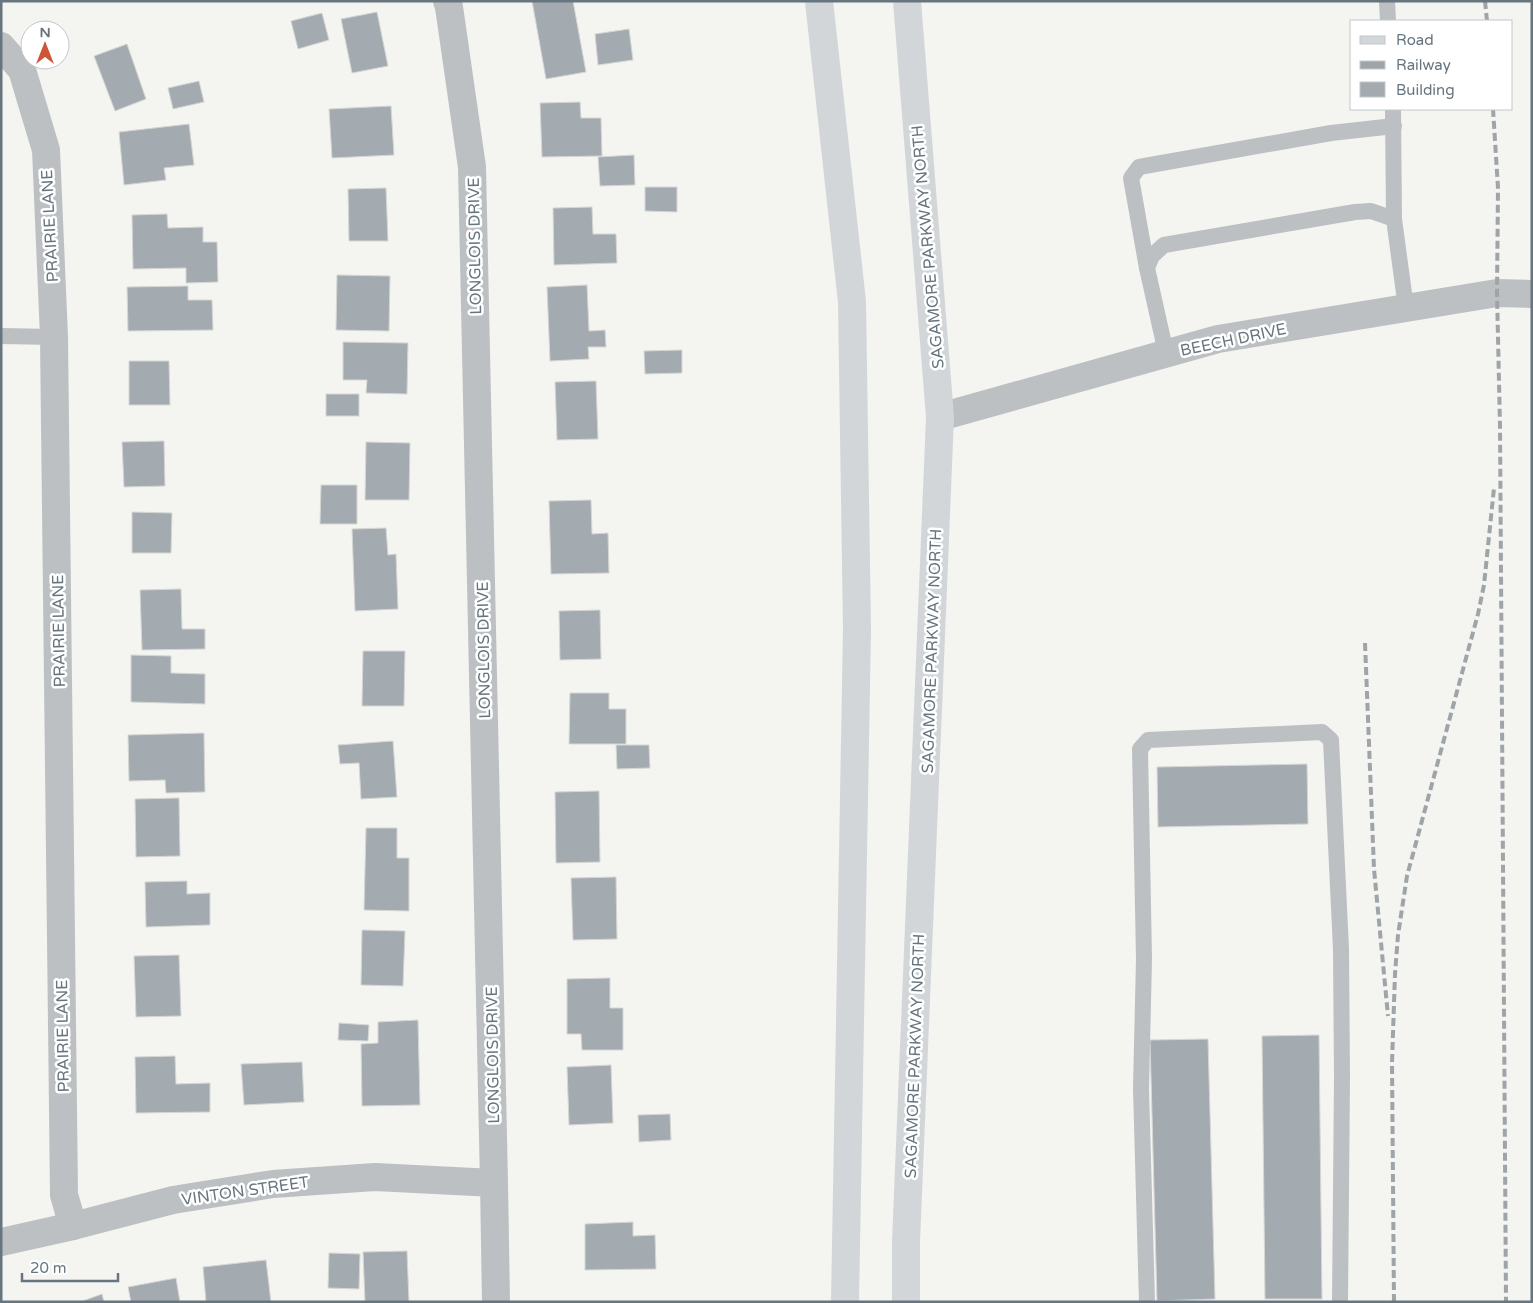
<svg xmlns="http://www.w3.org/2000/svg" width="1533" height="1303" viewBox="0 0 1533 1303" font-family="'Varela Round',sans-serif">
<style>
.building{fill:#a4abb0;stroke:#d6d6d4}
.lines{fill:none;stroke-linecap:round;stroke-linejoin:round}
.service{stroke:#bcc0c3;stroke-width:16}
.minor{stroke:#bcc0c3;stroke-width:28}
.primary{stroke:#d2d6d9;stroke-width:28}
.rail{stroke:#9ea4a8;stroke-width:4;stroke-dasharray:8 4;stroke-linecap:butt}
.labels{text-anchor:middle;stroke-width:5;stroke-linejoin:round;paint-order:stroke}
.street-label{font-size:16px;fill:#67757f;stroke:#fff}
</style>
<rect width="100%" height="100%" fill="#f4f4f1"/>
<!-- building -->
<g class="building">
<path d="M532 1H573L586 72 546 79Z"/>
<path d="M377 12 388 66 352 73 341 19Z"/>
<path d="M322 13 329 40 298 49 291 21Z"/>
<path d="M629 29 633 60 598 65 595 34Z"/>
<path d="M127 44 146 99 115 111 94 56Z"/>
<path d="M199 81 204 102 173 109 168 88Z"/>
<path d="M580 102 581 118H601L602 156 542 157 540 103Z"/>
<path d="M391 106 394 155 332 158 329 109Z"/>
<path d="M189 124 194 165 164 168 166 180 124 185 119 132Z"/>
<path d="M634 155 635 185 600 186 598 157Z"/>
<path d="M645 187H677V212L645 211Z"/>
<path d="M386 188 388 241H349L348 189Z"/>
<path d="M592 207 593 234H616L617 263 554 265 553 208Z"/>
<path d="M167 214 168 228 203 227V242H217L218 282 186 283V268L133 269 132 215Z"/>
<path d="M337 275 390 276 389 331 336 330Z"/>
<path d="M587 285 589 331 605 330 606 347H588L589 359 550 361 547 287Z"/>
<path d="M188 286V300H212L213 330 128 331 127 287Z"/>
<path d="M343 342 408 343 407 394 366 393 367 380H343Z"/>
<path d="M682 350V373L645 374 644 351Z"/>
<path d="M129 361H169L170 405H129Z"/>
<path d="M596 381 598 439 557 440 555 382Z"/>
<rect x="326" y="394" width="33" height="22"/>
<path d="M164 441 165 486 124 487 122 442Z"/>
<path d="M366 442 410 443 409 500H365Z"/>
<path d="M321 485H357V524H320Z"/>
<path d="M591 500 592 534 608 533 609 573 551 574 549 501Z"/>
<path d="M132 512 172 513 171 553H132Z"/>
<path d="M386 528 388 555 396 554 398 609 355 611 352 529Z"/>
<path d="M181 589 182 629H205V649L142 650 140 590Z"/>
<path d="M600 610 601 659 560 660 559 611Z"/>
<path d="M363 651H405L404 706H362Z"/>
<path d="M131 655 171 656V673L205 674V704L131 702Z"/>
<path d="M570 693H609V709H626V744H569Z"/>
<path d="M204 733 205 792 166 793 165 780 129 781 128 735Z"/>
<path d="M393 741 397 797 361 799 359 763 340 764 338 745Z"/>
<path d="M616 745H649L650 768 617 769Z"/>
<path d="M1307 764 1308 824 1158 827 1157 767Z"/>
<path d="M599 791 600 862 556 863 555 792Z"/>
<path d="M179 798 180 856 136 857 135 799Z"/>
<path d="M366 828H397V858H409V911L364 910Z"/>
<path d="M616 877 617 939 573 940 571 878Z"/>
<path d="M187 881V894L210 893V925L146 927 145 882Z"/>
<path d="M362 930 405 931 403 986 361 985Z"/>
<path d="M179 955 181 1016 136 1017 134 956Z"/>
<path d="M610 978V1008H623V1050H582L581 1034H567V979Z"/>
<path d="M418 1020 420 1105 362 1106 361 1044 378 1043V1022Z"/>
<path d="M339 1023 369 1025 368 1041 338 1040Z"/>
<path d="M1319 1035 1322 1299H1265L1262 1036Z"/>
<path d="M1208 1039 1215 1299 1157 1301 1150 1040Z"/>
<path d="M175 1056 176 1084 210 1083V1112L136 1113 135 1057Z"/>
<path d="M302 1062 304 1102 244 1105 241 1064Z"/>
<path d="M611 1065 613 1123 569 1125 567 1067Z"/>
<path d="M670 1114 671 1140 639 1142 638 1115Z"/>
<path d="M633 1222V1236L655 1235 656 1269 585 1270V1224Z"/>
<path d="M407 1251 409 1302H365L363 1252Z"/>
<path d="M329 1253 360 1254 359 1289 328 1288Z"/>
<path d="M266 1260 271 1302H206L203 1267Z"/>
<path d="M176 1278 180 1302H131L128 1287Z"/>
<path d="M102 1294 104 1302H80Z"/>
</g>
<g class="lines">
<!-- service -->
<g class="service">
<path d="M1387 1 1388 21"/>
<path d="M1393 109 1394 219 1406 308"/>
<path d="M1147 268 1131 178 1139 167 1331 133 1394 126"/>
<path d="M1 336 54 337"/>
<path d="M1166 353 1147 268 1152 256 1164 245 1355 212 1371 211 1394 219"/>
<path d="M1147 1302 1141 1089 1144 959 1140 749 1148 740 1322 732 1331 740 1341 949 1342 1078 1340 1302"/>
</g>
<!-- minor -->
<g class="minor">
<path d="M447 1 449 7 472 167 494 1183 496 1302"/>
<path d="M1 46 22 70 46 150 54 337 64 1195 73 1226"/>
<path d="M940 417 1218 339 1497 293 1532 294"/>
<path d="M1 1242 73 1226 173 1200 273 1184 375 1177 494 1183"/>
</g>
<!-- primary -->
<g class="primary">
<path d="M819 1 852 302 857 629 845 1302"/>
<path d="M906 1302V1242L940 417 907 1"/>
</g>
<!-- rail -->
<g class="rail">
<path d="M1485 1 1487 21"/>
<path d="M1493 109 1498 188 1497 293 1500 426 1506 1302"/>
<path d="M1365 643 1374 869 1388 1016"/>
<path d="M1394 1302 1392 1063 1395 974 1398 935 1407 876 1478 614 1484 585 1494 488"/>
</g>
</g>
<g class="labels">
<!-- street labels -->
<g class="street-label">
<text transform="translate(49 226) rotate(-93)" y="6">PRAIRIE LANE</text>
<text transform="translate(474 246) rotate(-91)" y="6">LONGLOIS DRIVE</text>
<text transform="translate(927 247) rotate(-95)" y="6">SAGAMORE PARKWAY NORTH</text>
<text transform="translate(1233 339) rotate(-12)" y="6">BEECH DRIVE</text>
<text transform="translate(58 631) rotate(-91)" y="6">PRAIRIE LANE</text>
<text transform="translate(483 650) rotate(-91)" y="6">LONGLOIS DRIVE</text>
<text transform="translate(931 651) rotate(-88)" y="6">SAGAMORE PARKWAY NORTH</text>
<text transform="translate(62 1036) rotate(-91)" y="6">PRAIRIE LANE</text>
<text transform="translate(492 1055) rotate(-91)" y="6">LONGLOIS DRIVE</text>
<text transform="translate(914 1056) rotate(-88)" y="6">SAGAMORE PARKWAY NORTH</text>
<text transform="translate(245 1190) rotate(-8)" y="6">VINTON STREET</text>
</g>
</g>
<!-- border -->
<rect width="1533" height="1303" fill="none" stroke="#67757f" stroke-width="5"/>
<!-- legend -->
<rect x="1350" y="20" width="162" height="90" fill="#ffffff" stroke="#c2c8cc"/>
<rect x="1360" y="36" width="25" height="8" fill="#d2d6d9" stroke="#c2c8cc"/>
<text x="1396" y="45" font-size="15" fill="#67757f">Road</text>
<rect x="1360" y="61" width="25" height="8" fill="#9ea4a8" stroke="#c2c8cc"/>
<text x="1396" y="70" font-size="15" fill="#67757f">Railway</text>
<rect x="1360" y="82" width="25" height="15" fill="#a4abb0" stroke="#c2c8cc"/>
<text x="1396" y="95" font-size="15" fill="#67757f">Building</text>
<!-- north arrow -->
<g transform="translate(45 45)"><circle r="24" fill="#ffffff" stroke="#c2c8cc"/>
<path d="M0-4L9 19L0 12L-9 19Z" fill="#cd5639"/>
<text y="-8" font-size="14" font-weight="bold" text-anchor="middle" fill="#67757f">N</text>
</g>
<!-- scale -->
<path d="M22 1273v8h96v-8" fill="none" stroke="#67757f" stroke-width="2.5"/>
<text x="30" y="1273" font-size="15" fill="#67757f" stroke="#ffffff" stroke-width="4" paint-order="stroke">20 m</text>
</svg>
